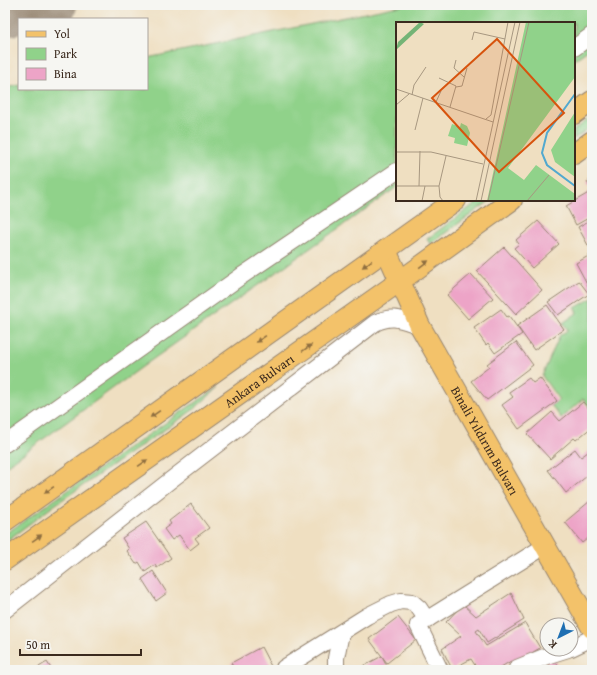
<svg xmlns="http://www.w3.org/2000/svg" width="597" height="675" viewBox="0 0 597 675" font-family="'Gentium Book Plus',serif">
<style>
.green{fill:#90d28a;stroke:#667e54}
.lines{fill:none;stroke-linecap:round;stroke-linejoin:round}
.taxiway{stroke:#958470;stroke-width:44}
.building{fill:#eda4c7}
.minor-casing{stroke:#958470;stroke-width:18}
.major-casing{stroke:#958470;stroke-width:22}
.minor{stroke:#fff;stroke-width:16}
.major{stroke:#f3c26a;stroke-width:20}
.oneway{fill:#8e6e40}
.labels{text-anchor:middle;stroke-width:3;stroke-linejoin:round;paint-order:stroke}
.street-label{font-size:13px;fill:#3b2a1e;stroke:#f6f6f2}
.inset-river{fill:none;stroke:#52a9cf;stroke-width:2}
.inset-road{fill:none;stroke:#a79780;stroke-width:1}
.view{fill:#d7540e;fill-opacity:0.15;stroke:#d7540e;stroke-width:2}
.inset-edge{fill:none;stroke:#3b2a1e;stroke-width:2}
</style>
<rect width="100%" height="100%" fill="#f6f6f2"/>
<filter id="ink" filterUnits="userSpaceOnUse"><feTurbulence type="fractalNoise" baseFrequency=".025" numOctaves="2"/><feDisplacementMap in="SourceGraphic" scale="8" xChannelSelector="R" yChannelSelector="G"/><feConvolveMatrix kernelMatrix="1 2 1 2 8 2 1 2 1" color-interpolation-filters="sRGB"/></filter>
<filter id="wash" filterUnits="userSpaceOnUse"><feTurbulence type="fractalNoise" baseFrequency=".012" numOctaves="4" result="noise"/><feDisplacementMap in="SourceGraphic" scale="16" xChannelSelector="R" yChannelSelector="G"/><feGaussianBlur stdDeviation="0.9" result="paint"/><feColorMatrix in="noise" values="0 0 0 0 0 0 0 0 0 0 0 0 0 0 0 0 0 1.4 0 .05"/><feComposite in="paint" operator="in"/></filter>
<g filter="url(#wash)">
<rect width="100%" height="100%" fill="#efdfc1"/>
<!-- green -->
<g class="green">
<path d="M404 5H592V47L574 60V23H397V187L149 362 5 467V87L19 84V89H147V58Z"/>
<path d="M592 117V126L574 139V130Z"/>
<path d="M480 200H491L430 244 427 239Z"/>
<path d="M592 298V410L583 399 561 418 551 405 559 400 542 376 560 335 568 330 563 323 577 313 575 308Z"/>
<path d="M219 387 193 410 56 504 5 542V534L190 406Z"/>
</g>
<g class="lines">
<!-- taxiway -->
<path class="taxiway" d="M5 15 55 5"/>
</g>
<g id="blocks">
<!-- building -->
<g class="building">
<path d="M592 178V190L587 182Z"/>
<path d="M592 191V216L576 225 566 206Z"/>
<path d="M592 219V246L589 247 578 227Z"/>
<path d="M538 221 559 244 532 268 514 248 519 244 516 240Z"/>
<path d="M504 247 542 290 516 314 477 271Z"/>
<path d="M592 254V293L576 263Z"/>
<path d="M471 274 493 298 468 319 447 295Z"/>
<path d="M579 281 589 294 558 315 548 302Z"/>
<path d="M547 305 564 329 534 350 517 326Z"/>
<path d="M501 309 507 317 509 316 522 334 495 353 488 343 486 345 474 328Z"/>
<path d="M516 342 533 365 487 400 471 381 489 367 487 364Z"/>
<path d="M529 378 533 383 540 378 557 401 519 429 502 405 513 397 509 392Z"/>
<path d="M583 402 592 412V427L576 440 574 438 550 459 527 434 552 412 560 421Z"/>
<path d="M575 449 581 457 592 449V472L566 493 548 470Z"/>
<path d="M590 501 592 504V535L582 543 565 522Z"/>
<path d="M191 504 209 528 195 538 199 543 190 550 179 535 172 540 164 529 171 524 169 521Z"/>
<path d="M146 522 171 558 157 568 155 565 145 572 139 562 136 564 127 551 129 549 122 538Z"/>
<path d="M153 571 167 593 156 601 142 579Z"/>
<path d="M511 593 524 620 487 643 479 629 476 631 486 646 525 623 540 648 513 664 511 661 496 670H478L471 659 452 669 442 649 461 636 446 622 463 604 476 616Z"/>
<path d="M398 617 416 640 387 663 369 639Z"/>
<path d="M261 647 273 670H235L231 663Z"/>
<path d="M382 656 389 670H356Z"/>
<path d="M554 658 560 670H531Z"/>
<path d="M47 662 52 670H34Z"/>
</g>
</g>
</g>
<g filter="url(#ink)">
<use href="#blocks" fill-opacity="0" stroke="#958470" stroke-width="1"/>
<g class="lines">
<defs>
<g id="minor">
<path d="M574 48 592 35"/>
<path d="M5 444 240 277 397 171"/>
<path d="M5 610 172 479 375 323C393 314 402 320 420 326"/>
<path d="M571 648 592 638"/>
<path d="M284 668 367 616 391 604 401 601 412 602 419 608 427 620"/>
<path d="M517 668 549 655 568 649"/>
<path d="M336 670V658L341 633"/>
<path d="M440 670 418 625 545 546"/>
</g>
<g id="major">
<path d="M574 114 592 101"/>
<path d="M574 154 592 141"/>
<path id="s1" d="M386 250 420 326 592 628"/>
<path d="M5 521 456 200"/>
<path id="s2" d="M5 560 400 281 512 200"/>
</g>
</defs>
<!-- minor casing -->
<use href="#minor" class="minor-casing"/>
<!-- major casing -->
<use href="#major" class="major-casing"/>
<!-- minor -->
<use href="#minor" class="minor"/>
<!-- major -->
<use href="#major" class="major"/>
</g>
<!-- one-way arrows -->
<defs><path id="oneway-solid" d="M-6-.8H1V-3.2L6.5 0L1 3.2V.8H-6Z"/></defs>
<g class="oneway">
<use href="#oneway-solid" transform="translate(367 264) rotate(144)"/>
<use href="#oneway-solid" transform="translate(424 264) rotate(-36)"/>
<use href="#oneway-solid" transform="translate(261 339) rotate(145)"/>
<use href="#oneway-solid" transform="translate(307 348) rotate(-35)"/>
<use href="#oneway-solid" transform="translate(155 414) rotate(145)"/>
<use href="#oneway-solid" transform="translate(143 463) rotate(-35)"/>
<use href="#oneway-solid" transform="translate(49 490) rotate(145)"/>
<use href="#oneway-solid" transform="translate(37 538) rotate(-35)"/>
</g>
</g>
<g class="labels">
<!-- street labels -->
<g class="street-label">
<text dy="5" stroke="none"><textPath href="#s2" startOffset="311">Ankara Bulvarı</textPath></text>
<text dy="5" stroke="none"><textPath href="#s1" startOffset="215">Binali Yıldırım Bulvarı</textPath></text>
</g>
</g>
<!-- overview -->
<g transform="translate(396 22)">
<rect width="179" height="179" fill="#efdfc1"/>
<path d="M130 0H179V55L112 146 128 158 140 143 179 172V179H91ZM179 90V155L159 140 155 128ZM65 101 71 104 74 111 71 124 58 121 59 116 52 114 56 102 64 105Z" fill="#90d28a"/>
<path d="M24 0 28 2 0 28 2 20Z" fill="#74b476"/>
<path class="inset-river" d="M179 72 151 111 146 131 151 143 179 164"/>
<path class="inset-road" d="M76 18 78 10 109 17M60 38 58 46 68 55M43 56 60 64 54 85M60 65 66 64 71 46M0 67 97 100M16 73 18 63 30 45M40 80 45 69M0 83 13 72M90 97 95 93 112 0M19 108 27 76M0 130H35L87 142M0 164H43M23 164 24 129M26 179 29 164M47 179 44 175 43 164 50 134M80 179 119 0M85 179 124 0M92 179 133 0M131 179 153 153"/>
<path class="view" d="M101 17 168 91 103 150 36 76Z"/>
<rect width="179" height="179" class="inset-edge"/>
</g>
<!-- margin -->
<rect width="597" height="675" fill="none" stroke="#f6f6f2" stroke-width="20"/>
<!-- legend -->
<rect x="18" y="18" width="130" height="72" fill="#f6f6f2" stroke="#aba49d"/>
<rect x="26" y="31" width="20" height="6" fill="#f3c26a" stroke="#aba49d"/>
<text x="54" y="38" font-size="12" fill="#3b2a1e">Yol</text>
<rect x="26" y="48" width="20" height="12" fill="#90d28a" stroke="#aba49d"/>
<text x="54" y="58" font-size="12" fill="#3b2a1e">Park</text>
<rect x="26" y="68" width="20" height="12" fill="#eda4c7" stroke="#aba49d"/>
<text x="54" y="78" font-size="12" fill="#3b2a1e">Bina</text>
<!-- north arrow -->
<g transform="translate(559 637) rotate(222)"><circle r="19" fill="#f6f6f2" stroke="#aba49d"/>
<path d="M0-3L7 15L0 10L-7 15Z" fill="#1f6fb2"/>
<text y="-6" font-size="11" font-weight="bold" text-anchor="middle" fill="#3b2a1e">K</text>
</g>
<!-- scale -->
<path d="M20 649v6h121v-6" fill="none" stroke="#3b2a1e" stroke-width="2"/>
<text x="26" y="649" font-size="12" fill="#3b2a1e" stroke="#f6f6f2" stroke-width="3" paint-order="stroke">50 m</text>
</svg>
